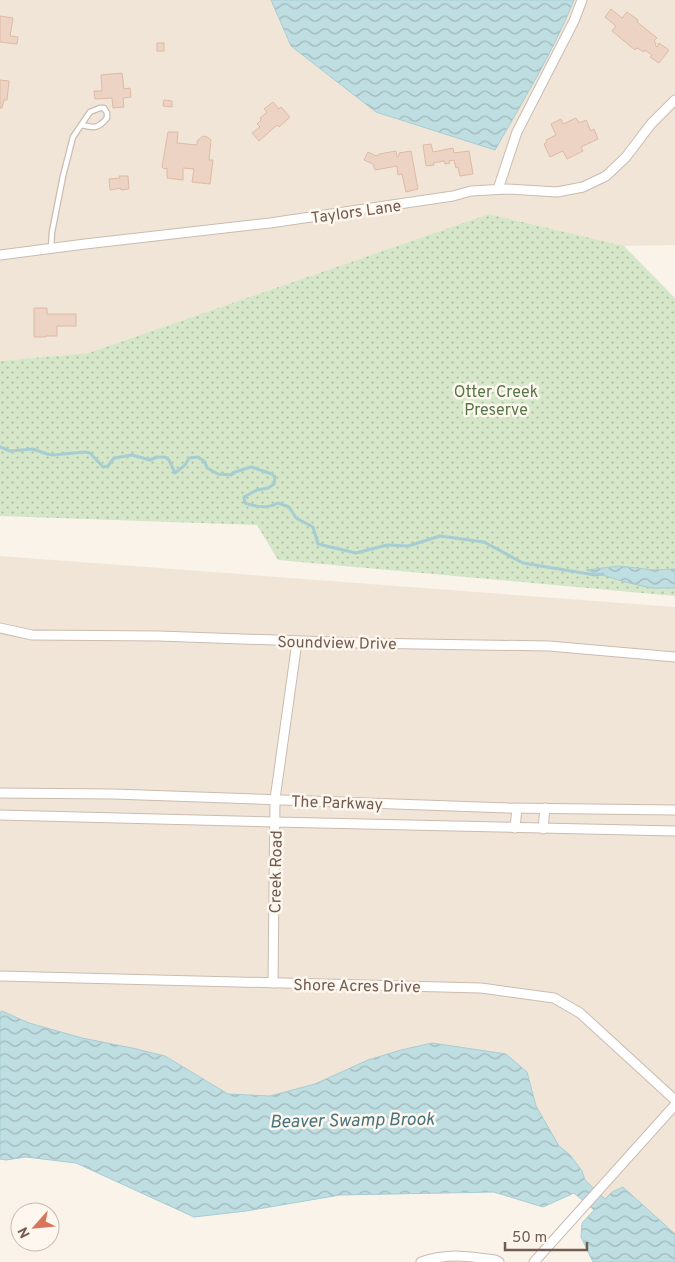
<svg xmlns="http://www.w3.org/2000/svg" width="675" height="1262" viewBox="0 0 675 1262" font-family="Overpass,sans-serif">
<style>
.residential{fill:#f1e5d8}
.park{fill:url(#park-dots)}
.water{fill:url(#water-waves);stroke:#a6cdd3}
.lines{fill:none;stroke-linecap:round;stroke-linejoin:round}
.stream{stroke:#a6cdd3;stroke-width:3}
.building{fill:#edd3c3;stroke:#debaa5}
.service-casing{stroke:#cbbbb0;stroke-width:7}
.minor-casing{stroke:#cbbbb0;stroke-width:11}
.service{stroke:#fff;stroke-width:4.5}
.minor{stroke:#fff;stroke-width:9}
.labels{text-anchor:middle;stroke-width:5;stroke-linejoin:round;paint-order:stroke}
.street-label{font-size:16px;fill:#725b4f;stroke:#fdf7ef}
.park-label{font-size:16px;fill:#567748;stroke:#fdf7ef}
.water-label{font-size:18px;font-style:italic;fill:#47747c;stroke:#fdf7ef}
</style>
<defs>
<pattern id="park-dots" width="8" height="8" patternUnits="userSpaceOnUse" patternTransform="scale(1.25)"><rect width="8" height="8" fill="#d5e7c8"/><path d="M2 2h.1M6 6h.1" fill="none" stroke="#b1bea5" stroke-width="1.8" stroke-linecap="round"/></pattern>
<pattern id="water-waves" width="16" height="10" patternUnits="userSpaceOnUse" patternTransform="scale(1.25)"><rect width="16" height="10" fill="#bfdee2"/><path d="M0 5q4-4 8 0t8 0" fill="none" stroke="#a0b7ba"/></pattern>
</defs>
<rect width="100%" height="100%" fill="#faf3e9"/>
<!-- residential -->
<g class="residential">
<path d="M0 0H675V245L624 246 489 214 88 353 0 361Z"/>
<path d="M0 556 675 607V1241L540 1170 0 1066Z"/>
</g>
<!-- park -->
<path class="park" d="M489 214 624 246 675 298V596L278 560 257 525 0 516V361L88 353Z"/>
<!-- water -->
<g class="water">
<path d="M271 0H574C553 52 523 101 495 150L376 112 291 46Z"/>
<path d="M620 566 653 570 675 569V588H651L625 582 586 570Z"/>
<path d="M2 1011 29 1023 82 1038 132 1048 165 1056 228 1094 270 1096 315 1084 368 1060 401 1050 432 1043 506 1054 527 1072 536 1106 559 1146 570 1155 582 1171 585 1180 605 1199 612 1192 623 1187 675 1234V1262H593L581 1237 582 1223 594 1210 574 1193 543 1207 494 1192 340 1195 246 1211 194 1217 76 1163 26 1157 6 1160 0 1159V1012Z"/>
</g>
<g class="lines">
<!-- stream -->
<path class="stream" d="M0 447 10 451 33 449 47 454 53 455 85 452 90 453 103 467 108 466 114 458 132 455 150 460 157 457H165L169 460 175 473 185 465 189 458 198 457 205 462 207 468 218 474 231 475 235 472 251 467 272 474 275 477 274 484 268 488 257 490 244 497 245 503C258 507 266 509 278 503L289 507 296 518 313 527 318 544 356 553 387 545 408 546 440 536 484 542 523 563 595 575 603 574"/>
</g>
<!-- building -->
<g class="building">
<path d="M611 9 622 18 627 12 638 20 637 22 657 38 654 41 656 43 655 45 657 47 659 43 669 50 659 63 650 57 652 55 645 50 644 52 637 48 635 50 612 31 616 26 605 17Z"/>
<path d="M0 16 13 18 10 36 18 37 17 44 0 42Z"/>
<rect x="157" y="43" width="7" height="8"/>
<path d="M122 73 124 89 130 88 131 97 123 98 124 107 113 108 112 98 95 99 94 91H102L101 75Z"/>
<path d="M0 80 9 81 7 100H4L2 108H0Z"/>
<path d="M164 100 172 101V107L163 106Z"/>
<path d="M273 102 279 109 281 107 290 117 279 127 277 125 259 141 252 133 260 127 257 124 261 120 260 118 267 112 264 109Z"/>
<path d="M576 118 579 123 586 120 591 131 594 129 598 139 581 147 583 151 567 159 563 151 550 157 544 144 547 142 546 140 556 135 551 124 561 119 563 124Z"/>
<path d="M168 132H178L177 143 197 145V141L203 136 207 137 211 140 209 160H213L210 184 192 182 194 169 183 168V180L167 178V168L164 169 162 167Z"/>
<path d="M431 144 433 152 453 148 454 153 469 151 473 174 460 176 458 167 456 168 454 160 449 161 450 163 445 164 444 161 433 163 434 165 426 166 423 145Z"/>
<path d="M396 151 397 157 399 156V153L411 151 418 189 406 192 402 174 398 175 397 166 375 170 373 164 364 160 368 152 376 156 379 155V154Z"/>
<path d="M119 176H128L129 189 121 190V188L110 190 109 179 120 178Z"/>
<path d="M34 308H47V314H76V326H57V336H46V337H34Z"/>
</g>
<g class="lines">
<defs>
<path id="service" d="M51 248 52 232 63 176 73 137 90 112 100 108H104L107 113V118C98 129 94 128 81 125"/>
<g id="minor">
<path d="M498 189 517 132 574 21 582 0"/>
<path d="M0 255 85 244 270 223 453 196 471 191 507 189 557 192 583 187 606 176 626 157 651 124 675 100"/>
<path d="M0 628 32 635 159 636 359 643 549 646 675 657"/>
<path d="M0 793 113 794 508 808 675 810"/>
<path d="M0 815 275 822 675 831"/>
<path d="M515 828 517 808"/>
<path d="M543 829 545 808"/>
<path d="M0 976 481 988 554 998 580 1013 675 1100"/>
<path d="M273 983 275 799 297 642"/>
<path d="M421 1262C447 1253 468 1256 495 1260L499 1262"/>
<path d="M534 1262 675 1105"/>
</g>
</defs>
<!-- service casing -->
<use href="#service" class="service-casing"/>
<!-- minor casing -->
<use href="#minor" class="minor-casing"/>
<!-- service -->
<use href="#service" class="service"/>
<!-- minor -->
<use href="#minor" class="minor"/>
</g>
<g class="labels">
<!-- street labels -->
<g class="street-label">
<text transform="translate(356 211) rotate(-8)" y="6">Taylors Lane</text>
<text transform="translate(337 642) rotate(1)" y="6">Soundview Drive</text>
<text transform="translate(337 802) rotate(2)" y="6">The Parkway</text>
<text transform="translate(275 872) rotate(-89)" y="6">Creek Road</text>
<text transform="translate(357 985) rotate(1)" y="6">Shore Acres Drive</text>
</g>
<!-- park labels -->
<g class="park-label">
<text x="496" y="397">Otter Creek<tspan x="496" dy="18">Preserve</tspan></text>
</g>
<!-- water labels -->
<g class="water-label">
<text transform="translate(352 1120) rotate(-1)" y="6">Beaver Swamp Brook</text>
</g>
</g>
<!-- north arrow -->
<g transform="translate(35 1227) rotate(243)"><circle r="24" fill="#fdf7ef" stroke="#c5b9af"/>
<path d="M0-4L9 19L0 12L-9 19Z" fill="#d7755b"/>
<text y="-8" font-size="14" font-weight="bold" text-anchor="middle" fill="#725b4f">N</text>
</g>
<!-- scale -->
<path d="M505 1242v8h82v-8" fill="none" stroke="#725b4f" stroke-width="2.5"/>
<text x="512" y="1242" font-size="15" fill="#725b4f" stroke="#fdf7ef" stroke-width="4" paint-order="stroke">50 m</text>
</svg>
